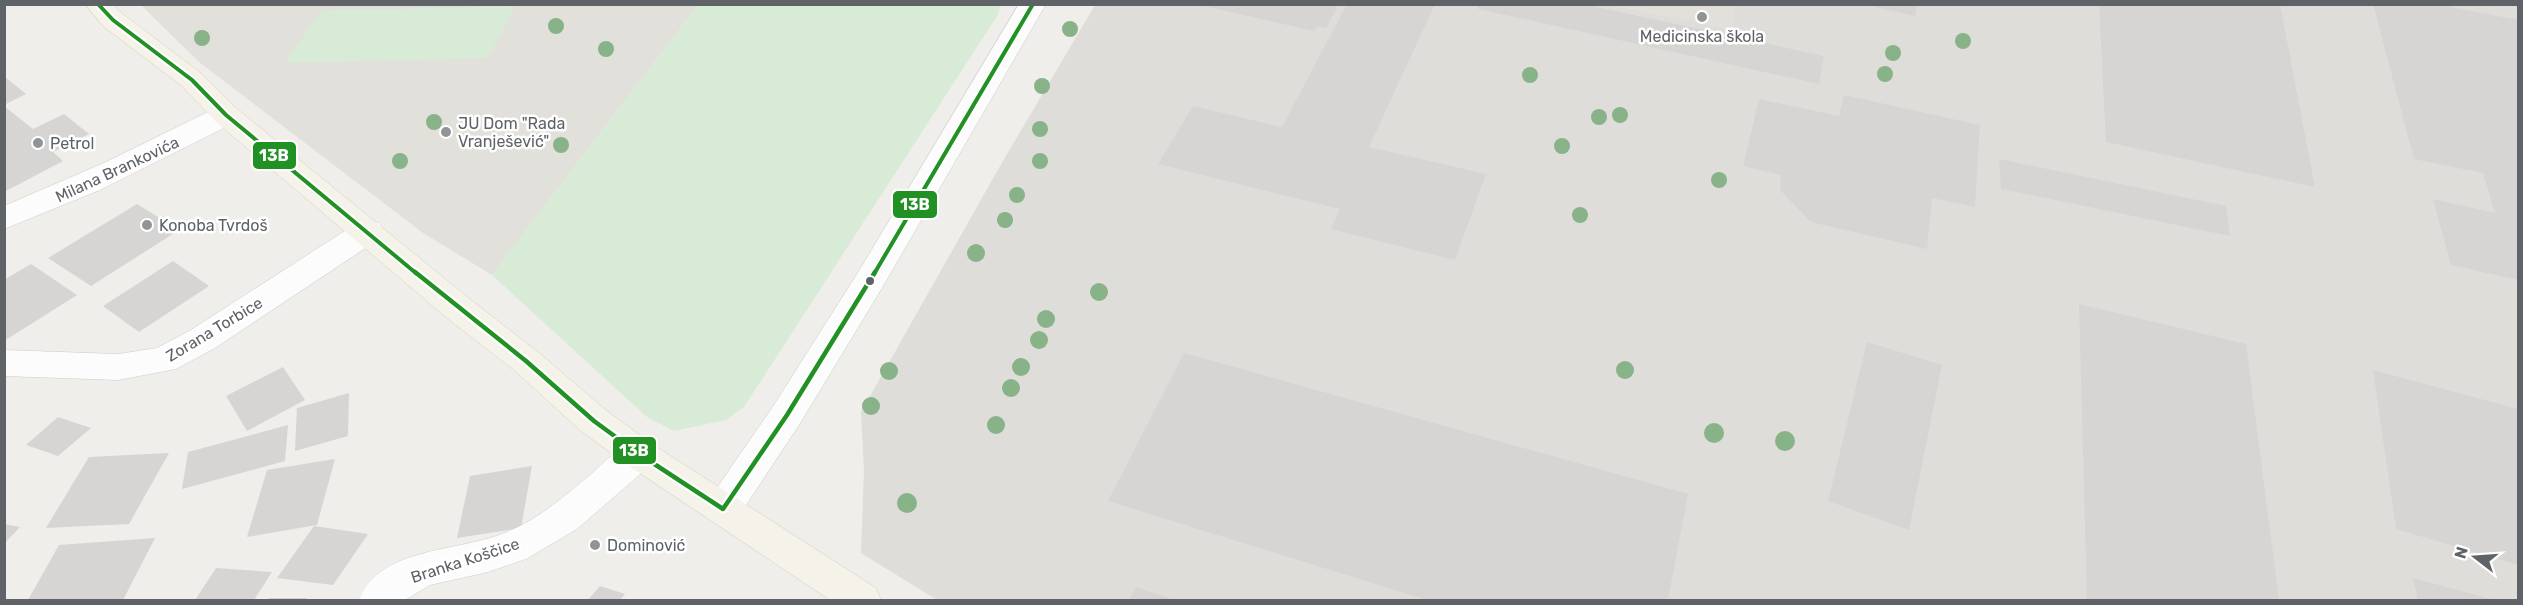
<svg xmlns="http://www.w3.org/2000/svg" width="2523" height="605" viewBox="0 0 2523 605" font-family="Rubik,sans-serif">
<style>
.industrial{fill:#dfddda}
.education{fill:#e2e0da}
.green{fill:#d8ebd6}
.building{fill:#d6d5d3}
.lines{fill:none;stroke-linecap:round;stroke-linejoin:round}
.minor-casing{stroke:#cbcccc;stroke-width:1}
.secondary-casing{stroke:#cacacb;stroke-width:1}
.primary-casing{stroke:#d7ceb8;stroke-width:1}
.minor{fill:#fdfcfc;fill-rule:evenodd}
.secondary{fill:#fdfcfc;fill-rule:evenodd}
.primary{fill:#f4f2e9;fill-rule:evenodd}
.bus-1-far1-casing{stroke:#fff;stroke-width:8}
.bus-1-casing{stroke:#fff;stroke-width:9}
.bus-1-far1{stroke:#229124;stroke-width:4}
.bus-1{stroke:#229124;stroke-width:4.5}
.tree{fill:#88b388}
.poi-dot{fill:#919496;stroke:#fff;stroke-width:2}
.bus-dot{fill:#5f6368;stroke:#fff;stroke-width:2}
.labels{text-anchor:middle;stroke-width:5;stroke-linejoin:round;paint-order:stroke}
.poi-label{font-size:16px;fill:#5f6368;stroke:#fff;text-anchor:start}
.street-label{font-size:16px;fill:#5f6368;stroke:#fff}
.line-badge{stroke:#fff;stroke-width:2}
.badge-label{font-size:16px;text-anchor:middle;font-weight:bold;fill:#fff}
</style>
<rect width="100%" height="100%" fill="#efeeea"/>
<!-- industrial -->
<path class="industrial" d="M1609 4 1731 29 1735 4 2518 5V600H937L861 553 864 471 861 412 1000 166 1095 5Z"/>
<!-- education -->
<g class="education">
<path d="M141 5H698L492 275 423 233 199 62Z"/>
<path d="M1609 5 1735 4V5L1731 29Z"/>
</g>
<!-- green -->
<g class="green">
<path d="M698 5H1001L997 16 744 407 726 420 674 431 647 417 492 275Z"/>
<path d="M515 6 488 58 285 63 321 11Z"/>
</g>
<!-- building -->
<g class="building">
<path d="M1196 4H1330L1337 8 1326 28 1317 26 1314 31Z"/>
<path d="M1347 4H1435L1369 147 1486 174 1455 260 1331 229 1340 209 1158 164 1193 106 1282 127Z"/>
<path d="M1479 4H1583L1824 56 1819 84 1478 9Z"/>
<path d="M1862 4H1917L1915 16Z"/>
<path d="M2099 4H2280L2315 187 2106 142Z"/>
<path d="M2373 4H2436L2518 20V280L2451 265 2433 199 2495 213 2483 173 2414 159Z"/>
<path d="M4 76 26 94 4 105Z"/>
<path d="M1844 95 1980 125 1975 207 1932 198 1927 249 1811 222 1780 190 1781 175 1743 166 1759 99 1839 116Z"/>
<path d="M4 106 33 129 64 114 89 134 53 152 63 161 4 192Z"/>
<path d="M1999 159 2226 206 2230 236 2001 189Z"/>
<path d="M137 204 179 230 91 286 48 258Z"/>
<path d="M173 261 209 286 139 332 103 306Z"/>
<path d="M31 264 77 295 4 341V280Z"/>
<path d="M2079 304 2246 344 2279 600H2087Z"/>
<path d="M1867 342 1942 365 1909 530 1828 501Z"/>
<path d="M1184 353 1688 494 1668 600H1427L1108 501Z"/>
<path d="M283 367 305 400 247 431 226 396Z"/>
<path d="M2373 370 2518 409V565L2396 529Z"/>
<path d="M349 393 348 436 295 451 297 408Z"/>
<path d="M58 417 91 428 58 456 26 445Z"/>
<path d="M288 425 285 461 182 489 188 452Z"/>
<path d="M169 453 129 524 46 528 89 457Z"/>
<path d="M335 459 317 525 247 537 267 470Z"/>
<path d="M532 466 521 528 457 538 470 476Z"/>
<path d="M4 524 20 527 4 544Z"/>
<path d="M314 526 368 534 333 585 277 578Z"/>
<path d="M155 538 123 600H28L59 545Z"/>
<path d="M216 568 272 572 254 600H195Z"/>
<path d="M2413 578 2495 600H2418Z"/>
<path d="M600 586 625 594 620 600H588Z"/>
<path d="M1136 587 1174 600H1129Z"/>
<path d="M269 598H307L305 600H268Z"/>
</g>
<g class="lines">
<defs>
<g id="minor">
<path d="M226 106 236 108 241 115 236 122 100 190 4 229V206L106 162 216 108Z"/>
<path d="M368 220 379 223 384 231 379 239 215 348 176 369 118 380 4 376V350L118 354 157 348 191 330 357 223Z"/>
<path d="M639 439 652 444 657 454 652 464 577 529 526 559 488 572 430 585 405 600H359C377 549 456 551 499 535 534 523 564 497 591 474 606 461 620 446 639 439Z"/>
</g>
<path id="secondary" d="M1019 4H1046L882 288 799 425 736 520 723 525 710 520 704 509 710 498 774 405 859 271Z"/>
<path id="primary" d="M85 4H113L123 14 202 74 236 108 471 300 538 352 607 411 652 444 876 588 881 600H830L626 464 581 431 514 370 447 318 216 122 182 86 103 26Z"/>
</defs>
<!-- minor casing -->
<use href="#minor" class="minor-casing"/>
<!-- secondary casing -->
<use href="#secondary" class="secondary-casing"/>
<!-- primary casing -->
<use href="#primary" class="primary-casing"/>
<!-- minor -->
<use href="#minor" class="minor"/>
<!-- secondary -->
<use href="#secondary" class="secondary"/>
<!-- primary -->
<use href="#primary" class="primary"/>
<defs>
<g id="bus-1-far1">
<path d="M98 4 113 20 192 80 226 115 417 274"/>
<path d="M874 274 1033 4"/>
</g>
<path id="bus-1" d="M415 272 526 361 594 421 639 454 723 509 787 415 875 272"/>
</defs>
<!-- bus-1-far1 casing -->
<use href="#bus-1-far1" class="bus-1-far1-casing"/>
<!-- bus-1 casing -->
<use href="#bus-1" class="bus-1-casing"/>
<!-- bus-1-far1 -->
<use href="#bus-1-far1" class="bus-1-far1"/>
<!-- bus-1 -->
<use href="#bus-1" class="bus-1"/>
</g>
<!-- trees -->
<g class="tree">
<circle cx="556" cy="26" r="8"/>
<circle cx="1070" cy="29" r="8"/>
<circle cx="202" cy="38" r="8"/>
<circle cx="1963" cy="41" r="8"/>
<circle cx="606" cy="49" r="8"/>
<circle cx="1893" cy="53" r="8"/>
<circle cx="1885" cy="74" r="8"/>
<circle cx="1530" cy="75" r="8"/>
<circle cx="1042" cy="86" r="8"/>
<circle cx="1620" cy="115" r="8"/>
<circle cx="1599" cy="117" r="8"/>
<circle cx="434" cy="122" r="8"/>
<circle cx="1040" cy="129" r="8"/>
<circle cx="561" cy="145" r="8"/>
<circle cx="1562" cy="146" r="8"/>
<circle cx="400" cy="161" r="8"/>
<circle cx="1040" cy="161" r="8"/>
<circle cx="1719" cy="180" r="8"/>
<circle cx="1017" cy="195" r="8"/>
<circle cx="1580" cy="215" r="8"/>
<circle cx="1005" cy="220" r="8"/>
<circle cx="976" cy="253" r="9"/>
<circle cx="1099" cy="292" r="9"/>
<circle cx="1046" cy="319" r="9"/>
<circle cx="1039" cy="340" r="9"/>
<circle cx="1021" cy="367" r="9"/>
<circle cx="1625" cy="370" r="9"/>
<circle cx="889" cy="371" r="9"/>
<circle cx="1011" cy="388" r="9"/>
<circle cx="871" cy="406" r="9"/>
<circle cx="996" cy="425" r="9"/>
<circle cx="1714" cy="433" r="10"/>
<circle cx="1785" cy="441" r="10"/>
<circle cx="907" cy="503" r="10"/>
</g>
<!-- markers -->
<g class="poi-dot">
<circle cx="1702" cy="17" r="6"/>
<circle cx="446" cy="132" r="6"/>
<circle cx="38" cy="143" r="6"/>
<circle cx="147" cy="225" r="6"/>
<circle cx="595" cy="545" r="6"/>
</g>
<circle class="bus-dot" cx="870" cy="281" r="5"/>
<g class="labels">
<!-- poi labels -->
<g class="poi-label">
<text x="1702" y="42" text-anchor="middle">Medicinska škola</text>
<text x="458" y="129">JU Dom "Rada<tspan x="458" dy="18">Vranješević"</tspan></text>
<text x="50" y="149">Petrol</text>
<text x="159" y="231">Konoba Tvrdoš</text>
<text x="607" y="551">Dominović</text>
</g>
<!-- street labels -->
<g class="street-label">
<text transform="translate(117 169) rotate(-25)" y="6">Milana Brankovića</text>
<text transform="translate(214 329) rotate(-31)" y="6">Zorana Torbice</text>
<text transform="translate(465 560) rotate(-18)" y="6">Branka Koščice</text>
</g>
</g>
<g class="line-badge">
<rect x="252" y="141" width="45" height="29" rx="6" fill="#229124"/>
<rect x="892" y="190" width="46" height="29" rx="6" fill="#229124"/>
<rect x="612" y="436" width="45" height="29" rx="6" fill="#229124"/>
</g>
<g class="badge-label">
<text x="274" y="161">13B</text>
<text x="915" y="210">13B</text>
<text x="634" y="456">13B</text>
</g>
<!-- border -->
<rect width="2523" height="605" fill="none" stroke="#5f6368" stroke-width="12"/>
<!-- north arrow -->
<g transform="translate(2475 557) rotate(287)" stroke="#ffffff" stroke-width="4.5" paint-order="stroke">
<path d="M0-4.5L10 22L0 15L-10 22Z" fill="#5f6368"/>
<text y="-9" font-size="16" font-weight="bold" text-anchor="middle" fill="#5f6368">N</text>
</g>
</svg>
